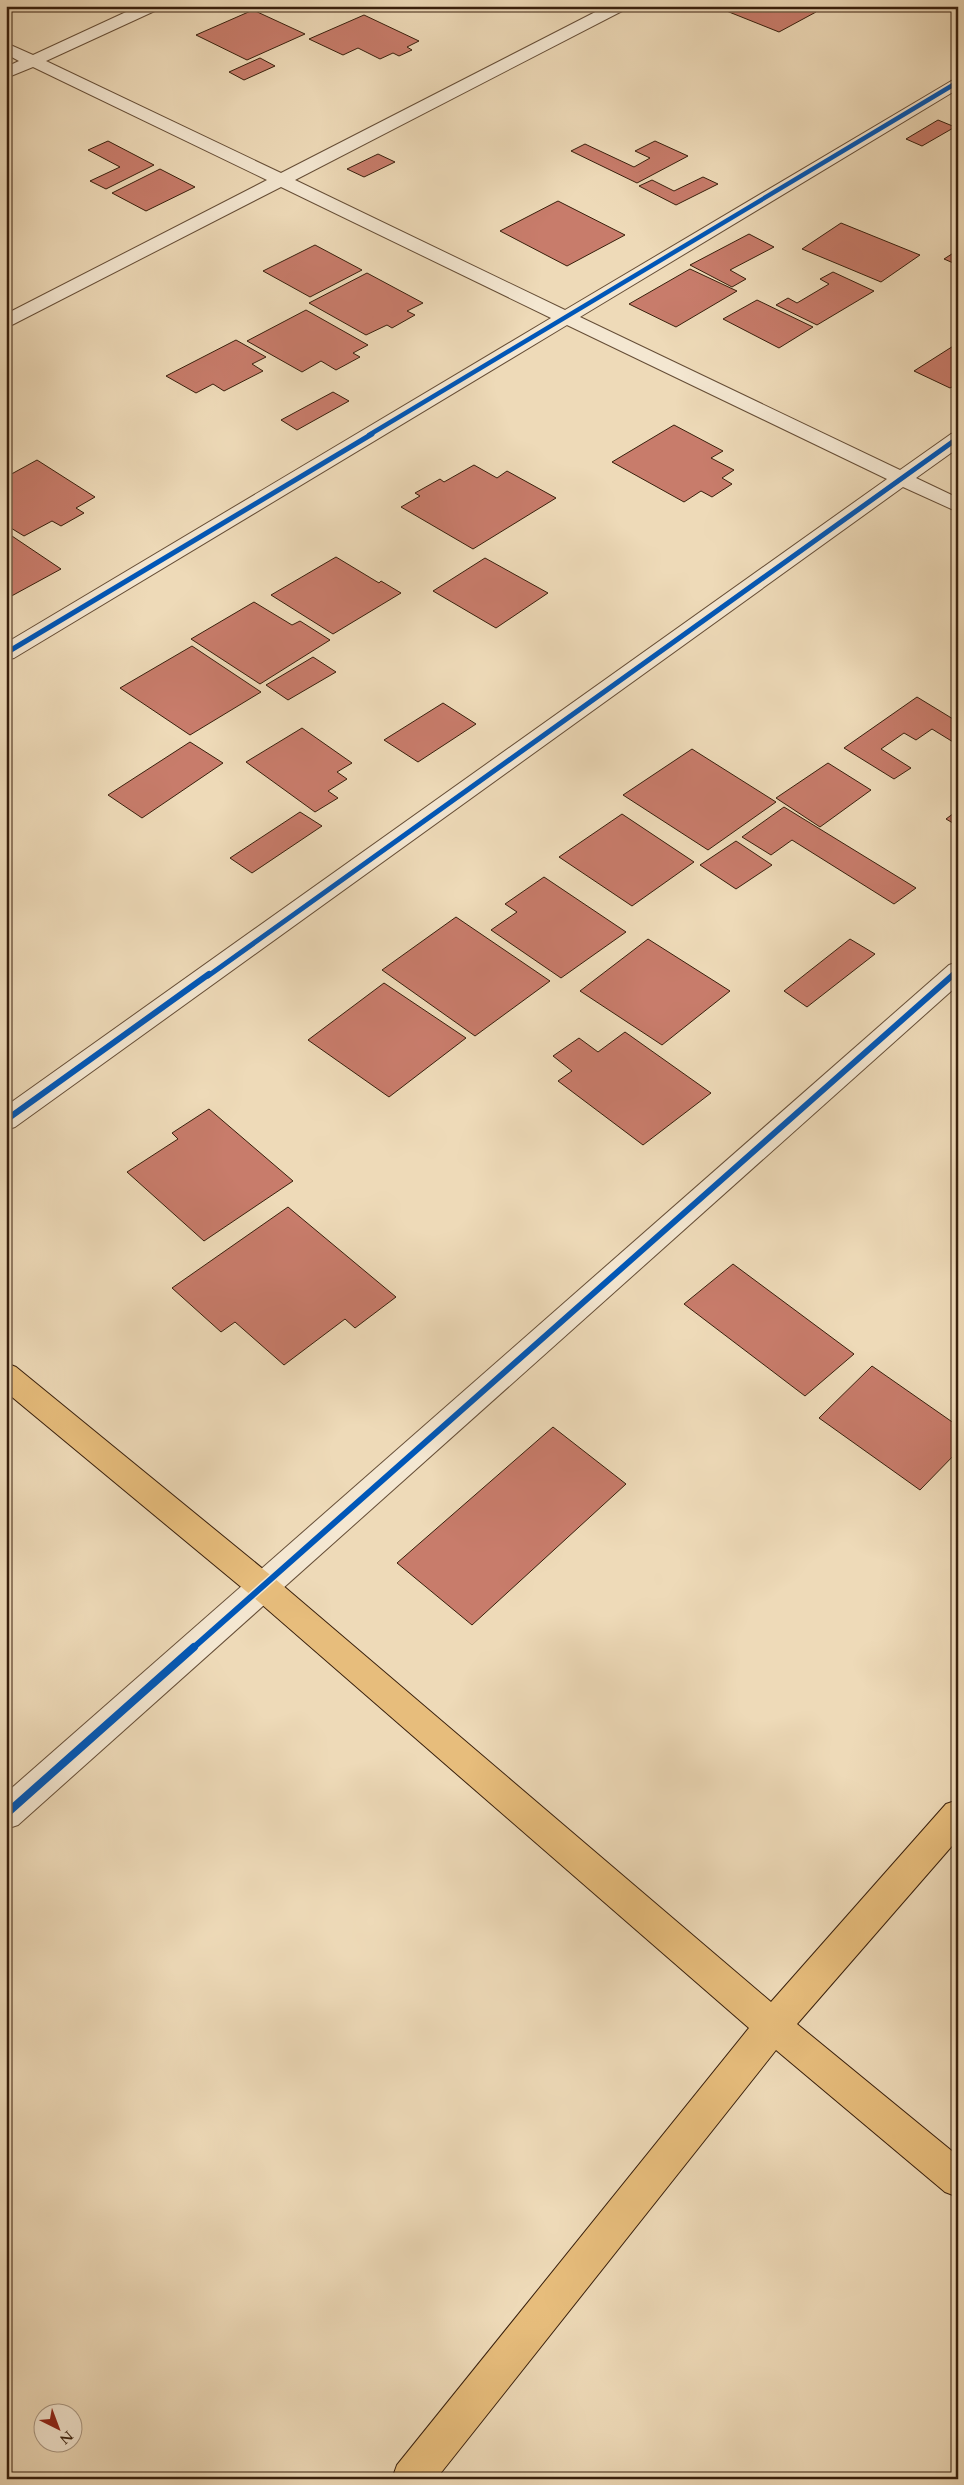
<svg xmlns="http://www.w3.org/2000/svg" width="964" height="2485" viewBox="0 0 964 2485" font-family="Cardo,serif">
<style>
.building{fill:#c87c6b;stroke:#381f0c}
.lines{fill:none;stroke-linecap:round;stroke-linejoin:round}
.minor-casing{stroke:#664e37;stroke-width:2}
.major-casing{stroke:#381f0c;stroke-width:2}
.minor{fill:#f4e7d1;fill-rule:evenodd}
.major{fill:#e7bd7c;fill-rule:evenodd}
.cycleway-far3-casing{stroke:#f4e7d1;stroke-width:6}
.cycleway-far2-casing{stroke:#f4e7d1;stroke-width:8}
.cycleway-far1-casing{stroke:#f4e7d1;stroke-width:9}
.cycleway-casing{stroke:#f4e7d1;stroke-width:11}
.cycleway-far3{stroke:#0057b8;stroke-width:4.5}
.cycleway-far2{stroke:#0057b8;stroke-width:5}
.cycleway-far1{stroke:#0057b8;stroke-width:6}
.cycleway{stroke:#0057b8;stroke-width:8}
</style>
<rect width="100%" height="100%" fill="#eedab8"/>
<filter id="stains"><feTurbulence type="fractalNoise" baseFrequency=".004" numOctaves="4"/><feColorMatrix values="0 0 0 0 .2 0 0 0 0 .09 0 0 0 0 .02 0 0 0 .5 -.17"/></filter>
<radialGradient id="worn" r=".72"><stop offset=".6" stop-color="#630" stop-opacity="0"/><stop offset="1" stop-color="#630" stop-opacity=".3"/></radialGradient>
<!-- building -->
<g class="building">
<path d="M714 6H802L816 12 779 32Z"/>
<path d="M253 10 305 34 247 60 196 35Z"/>
<path d="M364 15 419 41 407 47 412 50 399 56 393 53 380 59 358 48 343 55 309 39Z"/>
<path d="M260 58 275 66 244 80 229 72Z"/>
<path d="M938 120 955 127 922 146 906 139Z"/>
<path d="M108 141 154 165 106 189 90 181 120 167 88 150Z"/>
<path d="M655 141 688 156 637 183 571 151 585 144 634 167 650 158 635 151Z"/>
<path d="M378 154 395 162 364 177 347 169Z"/>
<path d="M160 169 195 187 146 211 112 193Z"/>
<path d="M703 177 718 184 676 205 639 186 652 180 674 191Z"/>
<path d="M558 201 625 235 567 266 500 231Z"/>
<path d="M841 223 920 255 881 282 802 249Z"/>
<path d="M749 234 774 247 730 270 746 279 732 287 690 265Z"/>
<path d="M315 245 362 270 310 297 263 271Z"/>
<path d="M958 250V265L944 259Z"/>
<path d="M690 269 737 291 676 327 629 304Z"/>
<path d="M833 272 874 291 817 325 776 305 788 298 797 303 829 284 820 279Z"/>
<path d="M367 273 423 303 407 311 415 315 392 328 387 325 366 335 309 303Z"/>
<path d="M757 300 813 327 779 348 723 319Z"/>
<path d="M306 310 368 345 353 353 360 357 336 370 321 361 302 372 247 341Z"/>
<path d="M236 340 266 357 252 364 263 371 224 391 213 384 196 393 166 376Z"/>
<path d="M958 343V384L950 388 914 371Z"/>
<path d="M333 392 349 401 297 430 281 420Z"/>
<path d="M674 425 723 451 711 458 734 470 722 478 732 484 712 497 701 491 684 502 612 462Z"/>
<path d="M37 460 95 497 76 508 84 513 61 526 52 521 24 536 6 525V477Z"/>
<path d="M474 465 497 478 507 471 556 498 473 549 401 507 420 496 415 493 440 479 444 482Z"/>
<path d="M6 532 61 569 6 599Z"/>
<path d="M336 557 379 583 381 581 401 593 333 634 271 595Z"/>
<path d="M485 558 548 593 496 628 433 591Z"/>
<path d="M254 602 292 625 300 621 330 640 260 684 191 639Z"/>
<path d="M192 646 261 692 190 735 120 688Z"/>
<path d="M313 657 336 672 288 700 266 685Z"/>
<path d="M917 697 958 722V745L932 729 916 740 904 733 881 749 911 768 894 779 844 748Z"/>
<path d="M443 703 476 724 418 762 384 740Z"/>
<path d="M302 728 352 763 337 772 347 779 328 791 338 798 315 812 246 762Z"/>
<path d="M190 742 223 763 142 818 108 795Z"/>
<path d="M692 749 776 802 708 850 623 795Z"/>
<path d="M828 763 871 790 820 827 776 798Z"/>
<path d="M784 807 916 888 894 904 792 840 771 855 742 837Z"/>
<path d="M958 810V826L946 819Z"/>
<path d="M300 812 322 826 252 873 230 858Z"/>
<path d="M622 814 694 862 632 906 559 857Z"/>
<path d="M736 841 772 865 736 889 700 865Z"/>
<path d="M544 877 626 932 561 978 491 930 517 912 505 904Z"/>
<path d="M456 917 550 981 475 1036 382 970Z"/>
<path d="M648 939 730 991 662 1045 580 991Z"/>
<path d="M850 939 875 954 807 1007 784 991Z"/>
<path d="M384 983 466 1038 389 1097 308 1040Z"/>
<path d="M625 1032 711 1093 643 1145 558 1081 572 1071 553 1056 579 1038 598 1052Z"/>
<path d="M209 1109 293 1181 204 1241 127 1172 178 1139 172 1133Z"/>
<path d="M288 1207 396 1297 355 1328 345 1319 284 1365 235 1322 221 1332 172 1288Z"/>
<path d="M733 1264 854 1354 805 1396 684 1304Z"/>
<path d="M872 1366 958 1426V1451L920 1490 819 1418Z"/>
<path d="M553 1427 626 1484 472 1625 397 1563Z"/>
</g>
<g class="lines">
<defs>
<g id="minor">
<path d="M139 6H161L159 9 46 61 281 173 607 6H628L626 9 295 180 565 310 958 77V89L580 317 900 470 951 434 958 432V448L916 478 958 498V512L903 487 15 1127 6 1130V1106L887 479 567 325 14 658 6 660V643L551 318 281 187 6 328V314L267 180 33 67 6 78V67L19 61 6 54V43L33 55Z"/>
<path d="M958 962V985L18 1825 6 1829V1793L949 965Z"/>
</g>
<path id="major" d="M6 1363 16 1367 274 1578 771 2002 946 1804 958 1800V1839L797 2024 958 2156V2197L945 2192 776 2050 436 2479H392L397 2465 749 2028 252 1596 6 1392Z"/>
</defs>
<!-- minor casing -->
<use href="#minor" class="minor-casing"/>
<!-- major casing -->
<use href="#major" class="major-casing"/>
<!-- minor -->
<use href="#minor" class="minor"/>
<!-- major -->
<use href="#major" class="major"/>
<defs>
<path id="cycleway-far3" d="M369 435 958 82"/>
<g id="cycleway-far2">
<path d="M6 653 372 434"/>
<path d="M208 976 958 438"/>
<path d="M953 976 958 971"/>
</g>
<g id="cycleway-far1">
<path d="M6 1120 209 974"/>
<path d="M193 1648 954 974"/>
</g>
<path id="cycleway" d="M6 1814 194 1647"/>
</defs>
<!-- cycleway-far3 casing -->
<use href="#cycleway-far3" class="cycleway-far3-casing"/>
<!-- cycleway-far2 casing -->
<use href="#cycleway-far2" class="cycleway-far2-casing"/>
<!-- cycleway-far1 casing -->
<use href="#cycleway-far1" class="cycleway-far1-casing"/>
<!-- cycleway casing -->
<use href="#cycleway" class="cycleway-casing"/>
<!-- cycleway-far3 -->
<use href="#cycleway-far3" class="cycleway-far3"/>
<!-- cycleway-far2 -->
<use href="#cycleway-far2" class="cycleway-far2"/>
<!-- cycleway-far1 -->
<use href="#cycleway-far1" class="cycleway-far1"/>
<!-- cycleway -->
<use href="#cycleway" class="cycleway"/>
</g>
<!-- margin -->
<rect width="964" height="2485" fill="none" stroke="#eedab8" stroke-width="25"/>
<rect x="8" y="8" width="949" height="2470" fill="none" stroke="#381f0c" stroke-width="2.5"/>
<rect x="12" y="12" width="939" height="2460" fill="none" stroke="#381f0c"/>
<!-- north arrow -->
<g transform="translate(58 2428) rotate(138)"><circle r="24" fill="#f4e7d1" stroke="#a99782"/>
<path d="M0-4L9 19L0 12L-9 19Z" fill="#8f2418"/>
<text y="-8" font-size="14" font-weight="bold" text-anchor="middle" fill="#381f0c">N</text>
</g>
<rect width="100%" height="100%" filter="url(#stains)"/>
<rect width="100%" height="100%" fill="url(#worn)"/>
</svg>
